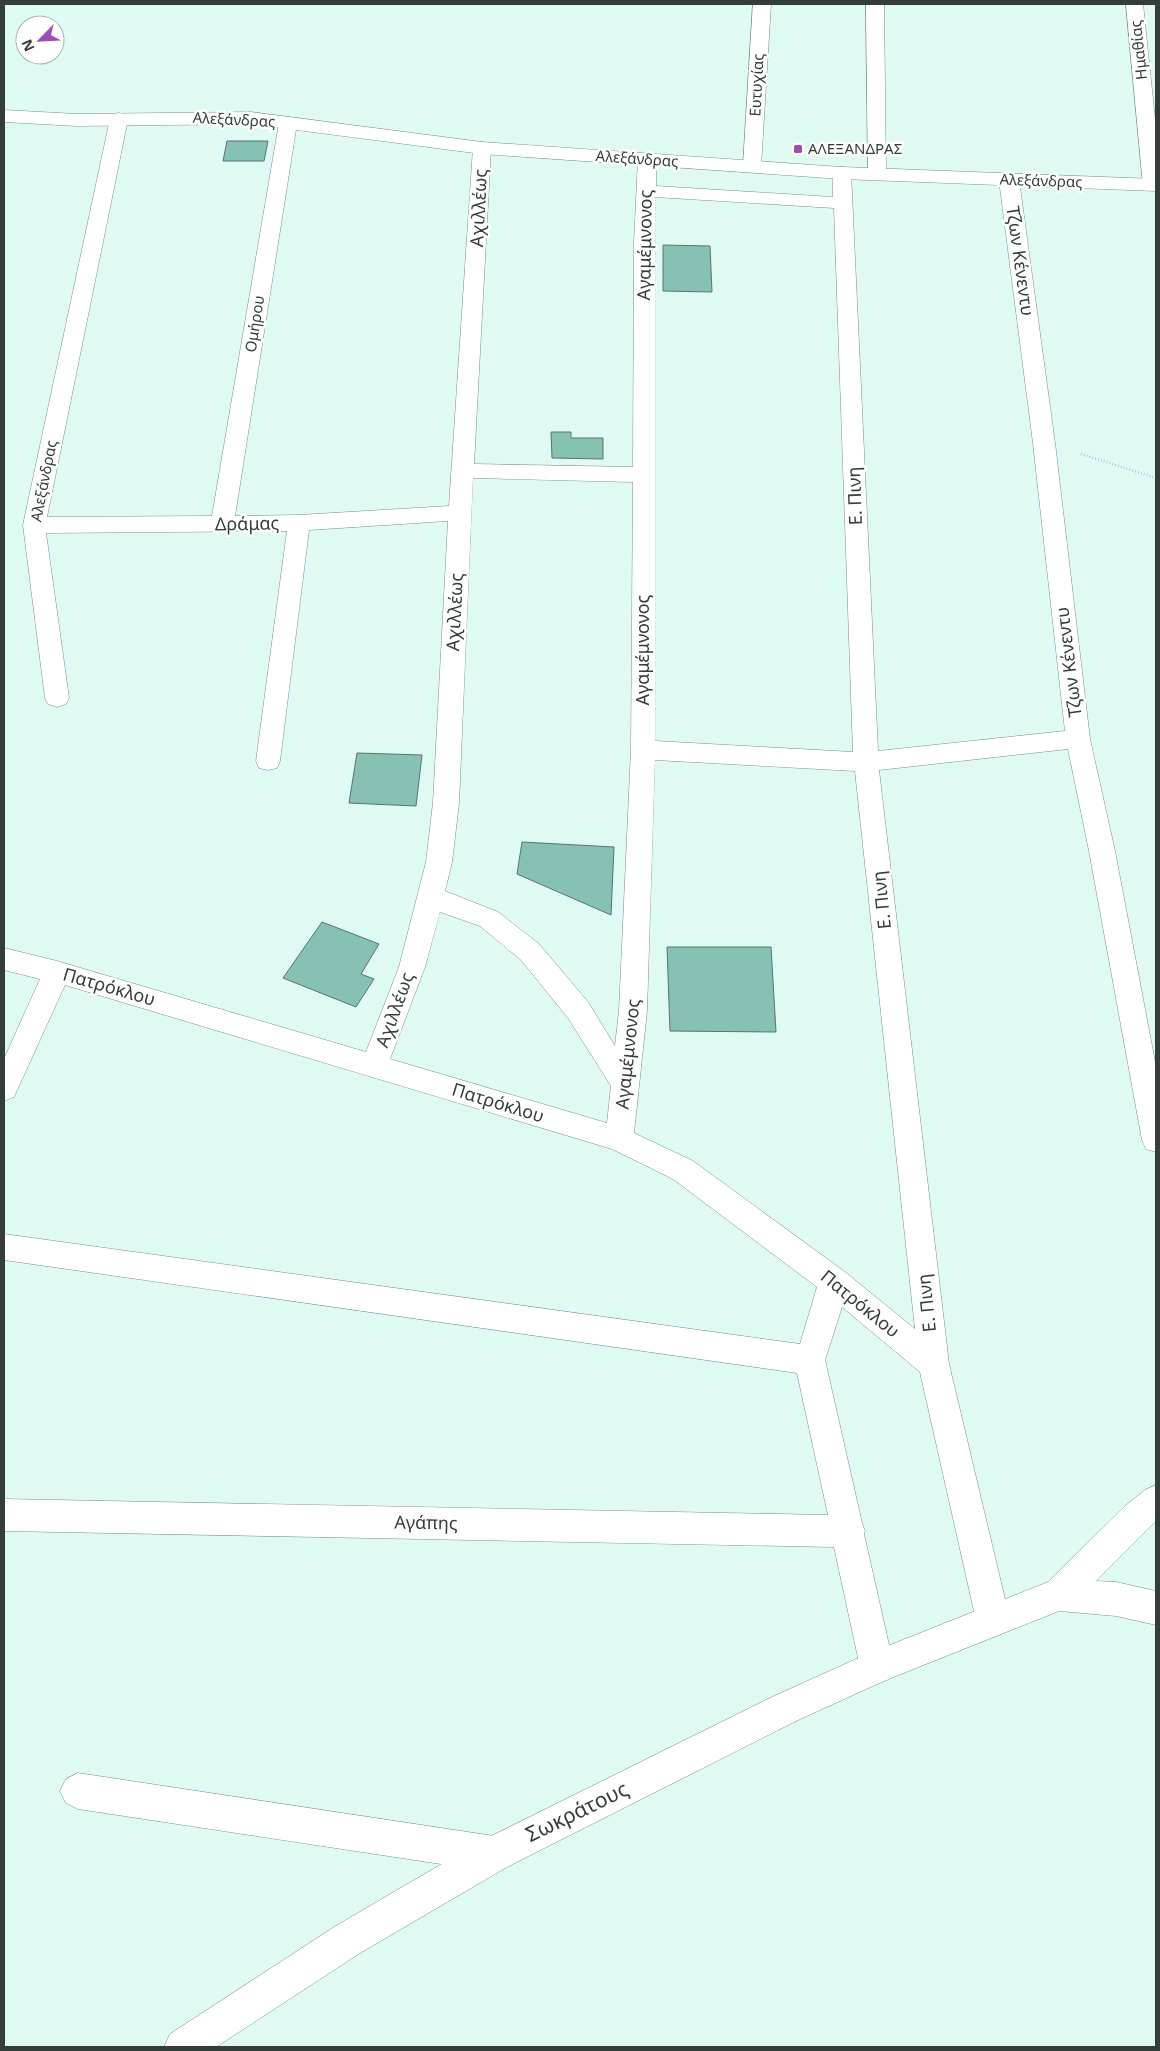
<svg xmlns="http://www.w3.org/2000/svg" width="1160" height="2051" viewBox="0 0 1160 2051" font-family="'Noto Sans',sans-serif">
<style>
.building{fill:#85c2b4;stroke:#5b726c}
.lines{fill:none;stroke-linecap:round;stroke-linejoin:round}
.lane-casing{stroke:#778f89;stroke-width:1}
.street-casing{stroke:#778f89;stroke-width:1}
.secondary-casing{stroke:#778f89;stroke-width:1}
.path{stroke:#8fa19d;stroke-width:2.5;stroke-dasharray:0.5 2.5;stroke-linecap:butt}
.lane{fill:#fff;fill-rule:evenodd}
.street{fill:#fff;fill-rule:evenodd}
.secondary{fill:#fff;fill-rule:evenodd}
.poi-dot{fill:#a04bb8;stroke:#fff;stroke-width:2}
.labels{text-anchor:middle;stroke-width:5;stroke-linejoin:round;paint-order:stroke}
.far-street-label{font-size:15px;fill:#333d3a;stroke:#fff}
.far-poi-label{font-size:15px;fill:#333d3a;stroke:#fff;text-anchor:start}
.street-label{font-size:18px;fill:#333d3a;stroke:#fff}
.near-street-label{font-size:21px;fill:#333d3a;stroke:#fff}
</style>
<rect width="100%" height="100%" fill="#dff9f3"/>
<!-- building -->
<g class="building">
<path d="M227 141H268L264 161H223Z"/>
<path d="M663 245 710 246 712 292 663 291Z"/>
<path d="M551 432H571V438H603V459L552 458Z"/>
<path d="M357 753 422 755 416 806 349 803Z"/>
<path d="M522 842 614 847 611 915 517 874Z"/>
<path d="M322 922 379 944 361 974 374 979 356 1007 283 978Z"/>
<path d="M667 947H771L776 1032 670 1031Z"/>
</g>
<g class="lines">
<defs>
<path id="lane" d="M866 4H884L886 174 884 178 877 180 870 178 868 174Z"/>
<g id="street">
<path d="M753 4H771L761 166 759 170 752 172 745 170 743 166Z"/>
<path d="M1126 4H1143L1156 128V190L1146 189 1143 185Z"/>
<path d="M119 113 126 115 128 119 47 517 212 516 279 123 281 119 288 117 295 119 297 123 235 516 299 515 449 506 473 148 475 144 482 142 489 144 491 148 474 464 633 467 634 243 638 159 640 155 647 153 654 155 656 159V186L833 197V173L835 169 842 167 849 169 851 173 878 751 1065 731 1033 443 999 180 1002 176 1009 174 1016 176 1019 180 1055 443 1090 739 1115 851 1156 1067V1152L1146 1149 1142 1140 1089 851 1068 749 879 770 949 1364 1010 1620 1005 1632 993 1637 981 1632 976 1620 920 1372 842 1307 825 1360 862 1523 865 1531 864 1534 894 1667 889 1679 877 1684 865 1679 860 1667 834 1547 4 1531V1499L828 1515 797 1373 4 1260V1234L800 1344 817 1287 673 1179 612 1149 65 985 14 1097 4 1101V1059L40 979 4 970V948L57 961 366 1052 399 967 426 862 433 803 448 521 309 530 280 761 277 768 268 770 259 768 256 761 287 531 46 533 69 698 66 704 57 707 48 704 45 698 23 525 110 119 112 115ZM655 197 834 208 853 752 655 741ZM473 478 633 482 631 750 619 1011 615 1046 588 1002 539 944 498 912 445 891 452 862 459 803ZM655 760 855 771 915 1329 845 1272 693 1161 634 1133 647 1011ZM440 912 480 926 521 960 568 1018 611 1086 607 1123 390 1059 425 967Z"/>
<path d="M78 1773 494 1836 507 1841 512 1854 507 1867 494 1872 78 1809 66 1803 60 1791 66 1779Z"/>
</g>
<g id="secondary">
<path d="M4 110 77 114 251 112 482 142 842 167 1156 179V191L842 179 482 154 251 124 77 126 4 122Z"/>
<path d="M1156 1485V1521L1096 1581 1116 1582 1156 1591V1625L1116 1616 1059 1611 886 1680 796 1721 507 1867 360 1953 216 2047H164L170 2034 334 1927 481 1841 772 1697 865 1655 1048 1582 1125 1506 1145 1490Z"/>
</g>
</defs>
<!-- lane casing -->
<use href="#lane" class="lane-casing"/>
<!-- street casing -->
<use href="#street" class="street-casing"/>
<!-- secondary casing -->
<use href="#secondary" class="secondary-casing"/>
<!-- path -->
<path class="path" d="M1081 454 1156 478"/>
<!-- lane -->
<use href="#lane" class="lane"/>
<!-- street -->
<use href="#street" class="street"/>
<!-- secondary -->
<use href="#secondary" class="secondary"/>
</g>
<!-- markers -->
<rect class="poi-dot" x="793" y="144" width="10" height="10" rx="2.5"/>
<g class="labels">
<!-- far-street labels -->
<g class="far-street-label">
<text transform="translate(1139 50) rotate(-96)" y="5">Ημαθίας</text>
<text transform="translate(757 85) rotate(-87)" y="5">Ευτυχίας</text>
<text transform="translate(234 120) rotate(3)" y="5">Αλεξάνδρας</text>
<text transform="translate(637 159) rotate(4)" y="5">Αλεξάνδρας</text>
<text transform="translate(1041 181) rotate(2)" y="5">Αλεξάνδρας</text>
<text transform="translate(255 324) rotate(-81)" y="5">Ομήρου</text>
<text transform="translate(44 481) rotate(-79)" y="5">Αλεξάνδρας</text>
</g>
<!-- far-poi labels -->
<g class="far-poi-label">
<text x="808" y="154">ΑΛΕΞΑΝΔΡΑΣ</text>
</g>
<!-- street labels -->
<g class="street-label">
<text transform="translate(479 208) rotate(-87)" y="6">Αχιλλέως</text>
<text transform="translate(645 245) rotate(-89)" y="6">Αγαμέμνονος</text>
<text transform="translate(1020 261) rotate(82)" y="6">Τζων Κένεντυ</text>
<text transform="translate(855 496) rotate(-92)" y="6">Ε. Πινη</text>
<text transform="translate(247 524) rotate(-1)" y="6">Δράμας</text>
<text transform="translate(455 612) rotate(-87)" y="6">Αχιλλέως</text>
<text transform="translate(643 650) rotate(-90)" y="6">Αγαμέμνονος</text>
<text transform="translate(1069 662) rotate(-97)" y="6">Τζων Κένεντυ</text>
<text transform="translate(882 900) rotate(-96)" y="6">Ε. Πινη</text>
<text transform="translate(109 987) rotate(16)" y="6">Πατρόκλου</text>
<text transform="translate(395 1010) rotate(-70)" y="6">Αχιλλέως</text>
<text transform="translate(628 1054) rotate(-84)" y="6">Αγαμέμνονος</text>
<text transform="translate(498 1103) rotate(17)" y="6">Πατρόκλου</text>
<text transform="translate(927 1303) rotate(-96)" y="6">Ε. Πινη</text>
<text transform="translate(860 1304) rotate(39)" y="6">Πατρόκλου</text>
<text transform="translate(426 1523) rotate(1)" y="6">Αγάπης</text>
</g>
<!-- near-street labels -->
<g class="near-street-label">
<text transform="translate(577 1812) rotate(-26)" y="7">Σωκράτους</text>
</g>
</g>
<!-- border -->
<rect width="1160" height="2051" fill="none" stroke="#333d3a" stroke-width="10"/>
<!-- north arrow -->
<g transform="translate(40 40) rotate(246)"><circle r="24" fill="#ffffff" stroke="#adb1b0"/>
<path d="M0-4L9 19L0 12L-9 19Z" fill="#a04bb8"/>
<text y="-8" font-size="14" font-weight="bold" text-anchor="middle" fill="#333d3a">N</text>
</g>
</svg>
